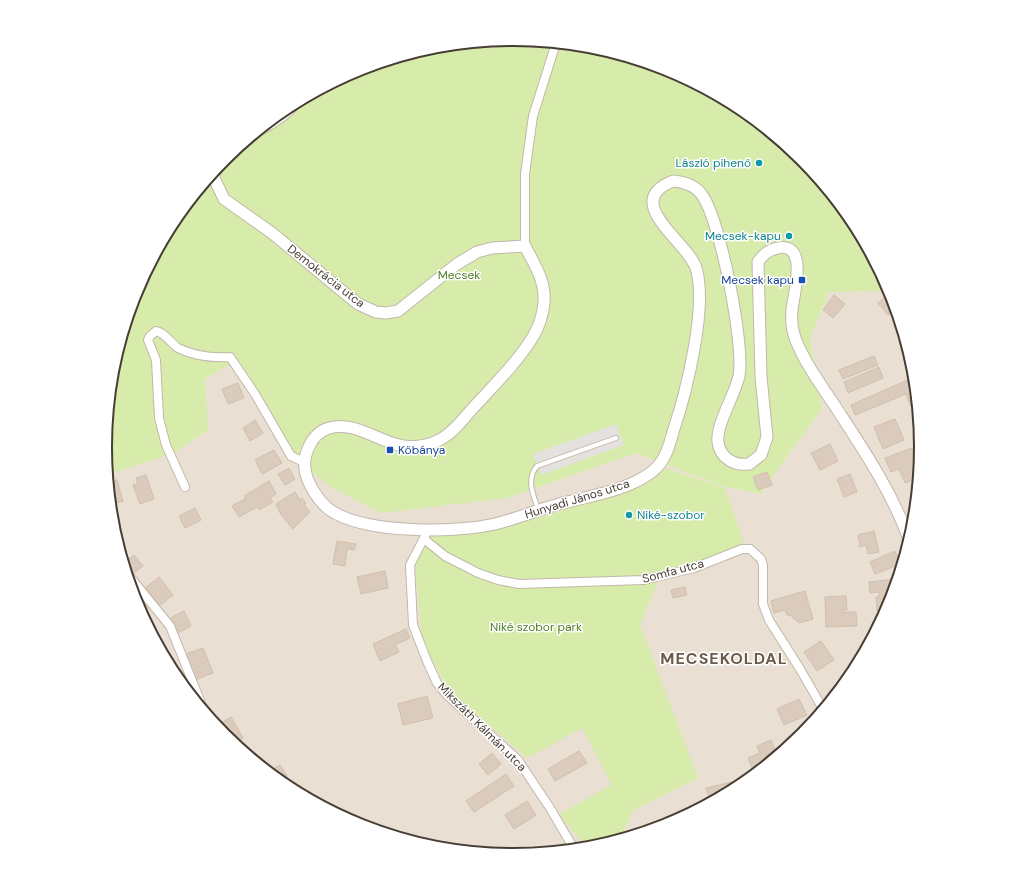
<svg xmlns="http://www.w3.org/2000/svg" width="1025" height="894" viewBox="0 0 1025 894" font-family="'DM Sans',sans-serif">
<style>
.residential{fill:#e9dfd3}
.green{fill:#d7ecaa}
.parking{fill:#e4e1de}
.building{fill:#dacbbc;stroke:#d2bfac}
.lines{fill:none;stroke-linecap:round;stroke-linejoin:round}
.service-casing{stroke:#c3b7aa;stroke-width:6}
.minor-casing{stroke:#c3b7aa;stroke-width:10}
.tertiary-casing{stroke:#c3b7aa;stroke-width:13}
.service{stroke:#fff;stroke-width:4}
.minor{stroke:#fff;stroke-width:8}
.tertiary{stroke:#fff;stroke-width:11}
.culture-dot{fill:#0f9aa8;stroke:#fff;stroke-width:1.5}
.transit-dot{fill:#1a4fb4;stroke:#fff;stroke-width:1.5}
.labels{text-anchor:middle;stroke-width:3;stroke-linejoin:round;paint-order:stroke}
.culture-label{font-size:12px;fill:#0d838f;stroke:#fff;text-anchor:end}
.park-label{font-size:12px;fill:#507e22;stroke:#fff}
.street-label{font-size:12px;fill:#473d34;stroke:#fff}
.transit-label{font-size:12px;fill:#164399;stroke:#fff;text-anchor:end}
.district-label{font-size:16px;font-weight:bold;letter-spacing:1px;fill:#6b5a4a;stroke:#fff}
.rim{fill:none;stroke:#473d34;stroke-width:2}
</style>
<rect width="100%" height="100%" fill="#f4eee5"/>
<!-- residential -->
<path class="residential" d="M890 291 913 368 920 447 913 527 889 603 852 674 801 736 739 786 668 824 592 847 512 855 433 847 356 824 286 786 224 735 173 673 135 603 112 526 107 475 174 453 205 379 234 362 507 498 636 453 722 486 760 494 822 409 810 338 829 292Z"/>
<!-- green -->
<g class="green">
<path d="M513 39 592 47 669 70 739 108 801 159 852 221 890 291 829 292 810 338 822 409 760 494 722 486 636 453 507 498 381 513 329 486 288 451 234 362 205 379 208 430 174 453 107 475 105 447 112 367 136 291 173 220 224 158 286 108 357 70 433 47Z"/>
<path d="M665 468 725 488 744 544 659 578 640 625 698 778 633 811 620 839 587 848 559 814 612 785 582 728 527 758 448 689 422 640 415 563 428 534 485 532 545 516 654 478Z"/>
</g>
<!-- parking -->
<path class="parking" d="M616 424 624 445 541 475 533 454Z"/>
<!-- building -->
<g class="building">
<path d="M834 295 845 304 833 318 823 310Z"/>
<path d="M887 296 895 309 888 315 878 303Z"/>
<path d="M874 356 878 365 843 379 839 370Z"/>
<path d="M879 367 883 378 848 393 844 382Z"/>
<path d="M912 378 916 405 911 407 906 394 855 415 851 405Z"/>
<path d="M238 383 244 398 228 404 222 389Z"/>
<path d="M895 419 904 440 883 449 874 427Z"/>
<path d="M255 420 263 433 250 441 243 428Z"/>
<path d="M830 444 838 461 820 470 811 453Z"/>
<path d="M912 448 919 465 917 478 905 483 899 469 891 472 885 458Z"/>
<path d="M274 450 282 463 262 474 255 460Z"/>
<path d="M289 468 295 479 285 485 278 474Z"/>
<path d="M767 472 772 485 758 490 753 477Z"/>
<path d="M850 474 857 492 844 497 837 479Z"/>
<path d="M146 475 154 499 140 504 133 485 138 484 136 478Z"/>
<path d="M117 480 123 501 110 505 108 482Z"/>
<path d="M269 481 276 494 270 498 273 502 259 510 257 507 239 517 232 506 246 498 244 496Z"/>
<path d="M295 492 300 500 302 498 306 504 304 505 310 512 293 529 280 513 276 504Z"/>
<path d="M195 508 201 520 185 528 179 516Z"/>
<path d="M117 526 121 535 116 537 113 528Z"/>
<path d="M874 531 879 552 868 554 866 545 860 547 858 535Z"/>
<path d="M337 541 356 544 354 550 347 549 345 566 333 564Z"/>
<path d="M895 551 900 564 875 574 870 562Z"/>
<path d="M134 555 143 566 133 574 124 563Z"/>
<path d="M385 571 388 588 361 594 357 577Z"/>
<path d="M159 577 173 595 159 606 145 588Z"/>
<path d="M895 579 886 610 877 611 876 597H879V592L870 593 869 582Z"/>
<path d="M685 587 687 595 673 598 671 590Z"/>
<path d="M805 591 813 619 799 623 790 615H787L785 610 774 613 771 601Z"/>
<path d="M846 596 847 610H842V612H856L857 626 826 627 825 597Z"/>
<path d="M184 611 191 626 176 634 169 619Z"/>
<path d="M406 629 410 638 395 645 399 652 380 661 373 644Z"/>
<path d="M821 641 834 660 817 671 804 652Z"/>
<path d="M203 648 213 673 195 680 186 654Z"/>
<path d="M178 669 183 682 181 683 172 671Z"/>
<path d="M427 696 433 718 403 725 398 704Z"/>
<path d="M799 699 807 715 784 725 777 709Z"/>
<path d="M231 717 243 738 233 743 216 726Z"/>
<path d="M771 740 777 755 764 766 753 770 748 758 760 753 757 746Z"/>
<path d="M247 747 253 758H252L242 750Z"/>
<path d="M579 751 587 763 555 781 548 769Z"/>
<path d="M492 753 501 764 488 775 479 764Z"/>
<path d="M280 765 287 776 279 781 268 772Z"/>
<path d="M506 774 514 786 474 812 466 801Z"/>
<path d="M288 778 295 791 281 782Z"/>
<path d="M732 782 734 789 711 802 706 788Z"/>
<path d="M527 801 536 815 514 829 505 815Z"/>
</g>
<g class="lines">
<defs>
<path id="service" d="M538 509C533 495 526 479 537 466L616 438"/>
<g id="minor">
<path d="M525 246V174L533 116 556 43"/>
<path d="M185 487 166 445 159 418 156 360 148 340 150 336 156 331C165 333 171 343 178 348 194 356 213 358 230 357L255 394 291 456 304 462"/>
<path d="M425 536 410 565 413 625 427 661 437 683 447 695 518 760 550 808 574 849"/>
<path d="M424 539 445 556 478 573 498 580 519 584 644 580 694 568 742 549H750L761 559 763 565V604L769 620 800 669 823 709"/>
<path d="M126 572 170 626 205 713"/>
</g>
<g id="tertiary">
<path d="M260 129C275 122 286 114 296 102"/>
<path d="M215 169 214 178 224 199 272 233 358 304 376 312 386 313 398 311 457 264 477 252 492 248 525 246C534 264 546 281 544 303 543 313 539 326 534 335 518 362 494 385 473 408 464 418 454 432 441 439 436 442 427 445 420 446 388 452 360 419 329 428 311 433 301 458 306 474 309 486 320 503 330 510 365 534 455 533 495 524 516 519 537 510 559 504 589 496 628 491 653 471 665 461 669 447 673 432 686 393 708 307 696 268 688 242 620 202 673 181 684 182 696 186 702 195 720 219 745 346 739 376 735 395 716 424 718 442 720 458 734 466 749 464L761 455 767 437 761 377 758 262C762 256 767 251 774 249 811 238 793 295 792 310 791 319 792 329 795 338 804 362 821 385 835 406 863 449 891 490 909 539"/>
</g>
</defs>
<!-- service casing -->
<use href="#service" class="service-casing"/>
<!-- minor casing -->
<use href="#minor" class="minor-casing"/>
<!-- tertiary casing -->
<use href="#tertiary" class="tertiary-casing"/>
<!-- service -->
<use href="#service" class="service"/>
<!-- minor -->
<use href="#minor" class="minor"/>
<!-- tertiary -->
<use href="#tertiary" class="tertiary"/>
</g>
<!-- markers -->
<g class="culture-dot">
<circle cx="759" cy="163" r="4"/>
<circle cx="789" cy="236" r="4"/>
<circle cx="629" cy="515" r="4"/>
</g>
<g class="transit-dot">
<rect x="798" y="276" width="8" height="8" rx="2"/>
<rect x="386" y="446" width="8" height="8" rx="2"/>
</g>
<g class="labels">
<!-- culture labels -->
<g class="culture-label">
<text x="751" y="167">László pihenő</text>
<text x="781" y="240">Mecsek-kapu</text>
<text x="637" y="519" text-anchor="start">Niké-szobor</text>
</g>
<!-- park labels -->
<g class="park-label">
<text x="459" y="279">Mecsek</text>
<text x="536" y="631">Niké szobor park</text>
</g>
<!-- street labels -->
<g class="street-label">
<text transform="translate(326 276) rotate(38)" y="4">Demokrácia utca</text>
<text transform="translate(577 499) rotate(-17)" y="4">Hunyadi János utca</text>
<text transform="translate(673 571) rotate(-15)" y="4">Somfa utca</text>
<text transform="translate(482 727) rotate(45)" y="4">Mikszáth Kálmán utca</text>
</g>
<!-- transit labels -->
<g class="transit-label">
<text x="794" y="284">Mecsek kapu</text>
<text x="398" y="454" text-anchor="start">Kőbánya</text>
</g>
<!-- district labels -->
<g class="district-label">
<text x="724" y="664">MECSEKOLDAL</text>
</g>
</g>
<!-- crop -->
<path d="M0 0H1025V894H0ZM112 447a401 401 0 1 1 802 0a401 401 0 1 1-802 0Z" fill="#fff" fill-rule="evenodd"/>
<path class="rim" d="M112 447a401 401 0 1 1 802 0a401 401 0 1 1-802 0Z"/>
</svg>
